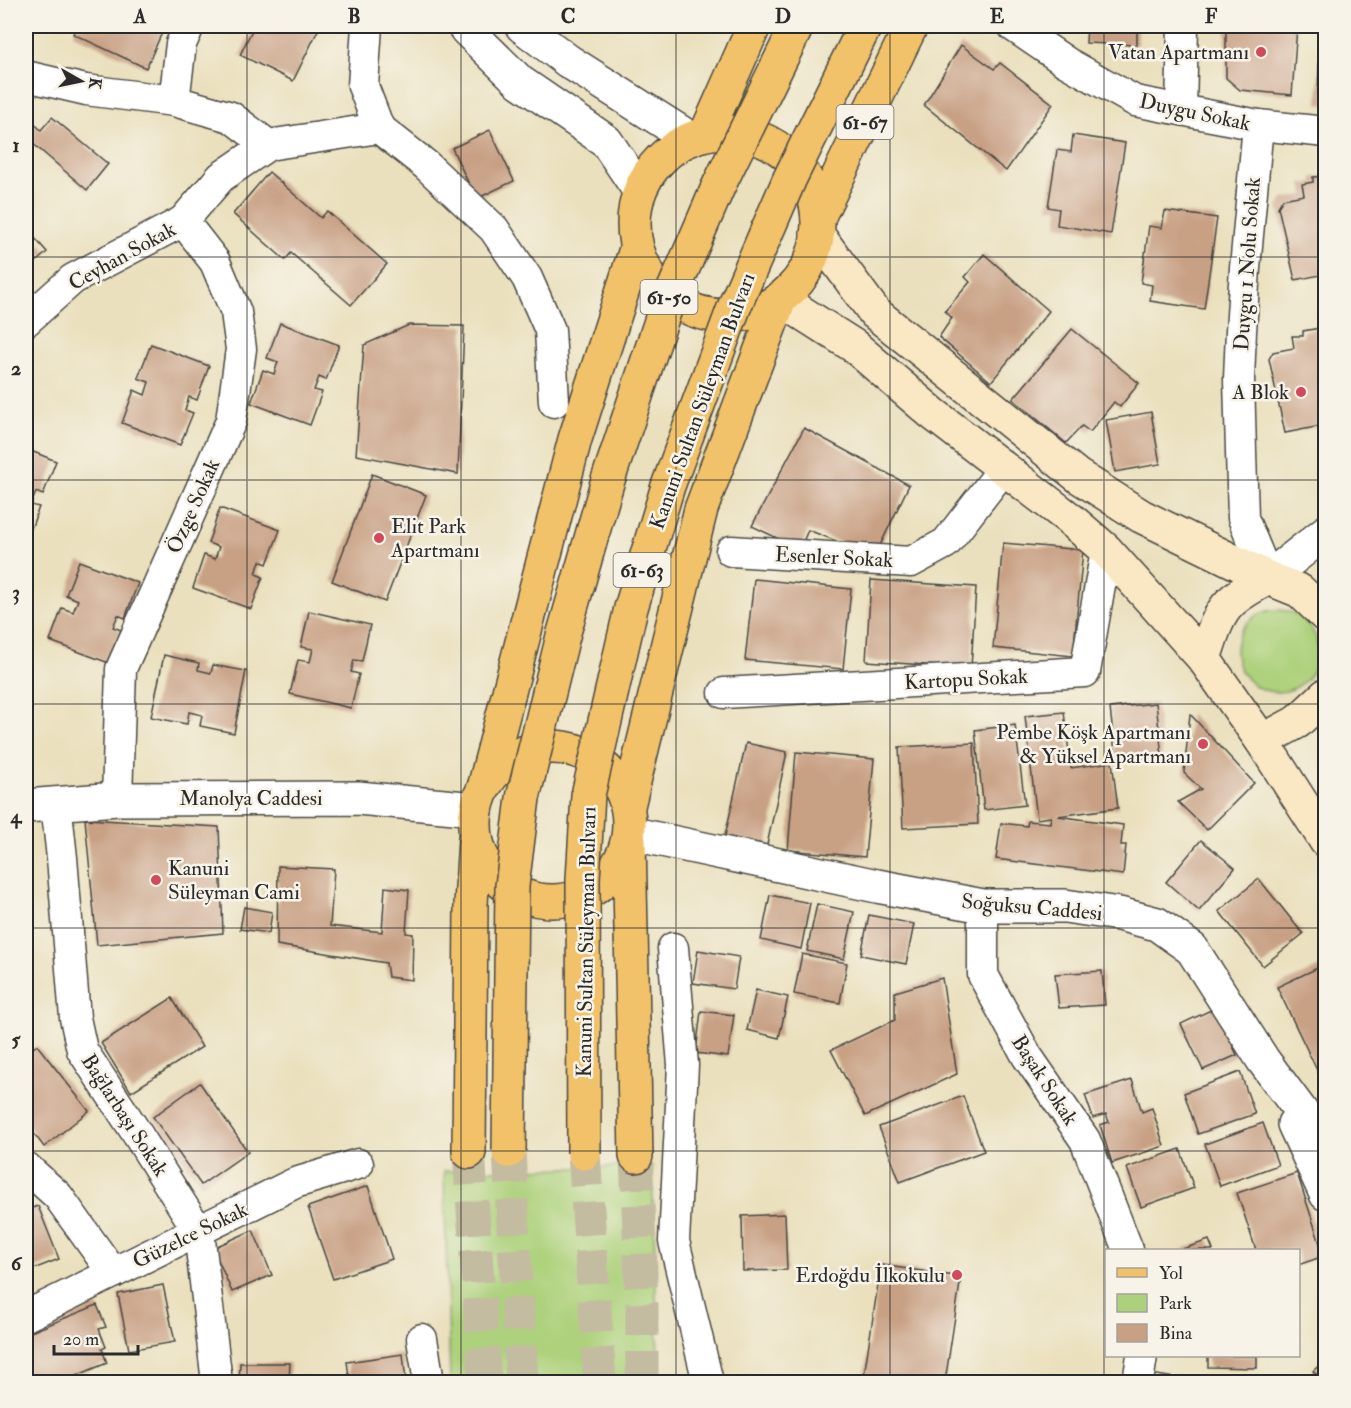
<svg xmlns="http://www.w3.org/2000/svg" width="1351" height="1408" viewBox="0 0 1351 1408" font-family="'IM FELL Double Pica',serif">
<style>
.green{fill:#add17b;stroke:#6c7e53;stroke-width:1.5}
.building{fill:#c8a084}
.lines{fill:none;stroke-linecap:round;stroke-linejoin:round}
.secondary-tunnel{stroke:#c4bca0;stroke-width:33;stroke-dasharray:33 16;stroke-linecap:butt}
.primary-tunnel{stroke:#c4bca0;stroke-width:33;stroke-dasharray:33 16;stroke-linecap:butt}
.minor-casing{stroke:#484641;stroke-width:33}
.tertiary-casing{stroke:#484641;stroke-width:36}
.secondary-casing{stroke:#484641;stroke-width:36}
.primary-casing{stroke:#484641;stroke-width:36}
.minor{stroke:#fff;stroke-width:30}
.tertiary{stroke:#fff;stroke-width:33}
.secondary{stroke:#fae7c3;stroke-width:33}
.primary{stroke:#f2c26a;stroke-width:33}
.primary-bridge-casing{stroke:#484641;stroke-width:36;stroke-linecap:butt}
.primary-bridge{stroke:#f2c26a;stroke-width:33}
.grid{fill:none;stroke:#2b2b2b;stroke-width:1.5;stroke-opacity:0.55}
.poi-dot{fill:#d1495b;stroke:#f7f3e8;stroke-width:2}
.labels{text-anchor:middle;stroke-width:5;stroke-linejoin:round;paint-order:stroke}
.shield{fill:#f7f3e8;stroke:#686764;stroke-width:1.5}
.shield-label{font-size:20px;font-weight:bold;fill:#2b2b2b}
.poi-label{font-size:21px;fill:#2b2b2b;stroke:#f7f3e8;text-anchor:end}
.street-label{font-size:21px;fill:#2b2b2b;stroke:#f7f3e8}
.neatline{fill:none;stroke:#2b2b2b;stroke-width:2}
.grid-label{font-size:20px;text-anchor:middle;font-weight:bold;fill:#2b2b2b}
</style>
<rect width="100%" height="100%" fill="#f7f3e8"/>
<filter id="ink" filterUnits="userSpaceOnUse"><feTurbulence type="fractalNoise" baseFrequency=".0167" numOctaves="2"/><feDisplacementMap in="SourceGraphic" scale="12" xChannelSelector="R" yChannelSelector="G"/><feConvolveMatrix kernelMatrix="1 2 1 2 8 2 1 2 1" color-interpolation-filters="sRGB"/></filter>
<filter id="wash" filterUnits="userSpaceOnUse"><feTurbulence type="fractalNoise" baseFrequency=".008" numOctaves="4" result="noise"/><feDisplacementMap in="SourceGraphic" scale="24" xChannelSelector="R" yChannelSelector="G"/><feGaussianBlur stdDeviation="1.35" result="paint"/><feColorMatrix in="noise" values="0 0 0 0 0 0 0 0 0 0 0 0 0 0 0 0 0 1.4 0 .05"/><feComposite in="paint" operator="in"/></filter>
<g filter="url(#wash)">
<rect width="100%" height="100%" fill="#eae0bd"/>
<!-- green -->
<g class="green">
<circle cx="1277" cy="651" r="41"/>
<path d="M652 1166 659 1382H450L444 1171Z"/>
</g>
<g id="blocks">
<!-- building -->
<g class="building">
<path d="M77 26H165L146 68 73 34Z"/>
<path d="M254 26H320L293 81 240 55Z"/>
<path d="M1087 26H1137V45L1086 43Z"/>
<path d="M1226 26H1297L1292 95 1240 90 1226 78Z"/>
<path d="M1320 26H1326V105L1318 104Z"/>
<path d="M961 45 994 69 1000 63 1053 104 1006 171 924 105Z"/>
<path d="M26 116 41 130 52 117 108 164 87 190 31 142 26 149Z"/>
<path d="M490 130 514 181 476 199 452 148Z"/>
<path d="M1073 135 1125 143 1111 234 1057 225 1059 209 1048 207 1057 150 1071 152Z"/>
<path d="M269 172 321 218 327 211 387 264 351 305 291 253 285 260 233 214Z"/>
<path d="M1326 176V274L1295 280 1278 207 1283 199 1304 195 1302 184 1313 182V177Z"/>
<path d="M1165 211 1217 218 1204 309 1150 301 1152 285 1141 283 1149 226 1162 228Z"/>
<path d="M26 228 47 252 26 271Z"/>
<path d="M984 254 1049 311 991 382 939 337 952 318 945 311 970 282 965 277Z"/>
<path d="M280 323 339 345 326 380 319 377 314 390 322 392 310 425 251 403 263 370 274 374 278 362 267 358Z"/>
<path d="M409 325 464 326 458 474 356 455 364 345Z"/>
<path d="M1326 327V425L1285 433 1269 359 1273 352 1294 348 1292 336H1303V331Z"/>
<path d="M1072 329 1139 383 1120 407 1114 402 1090 432 1082 426 1066 443 1013 399Z"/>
<path d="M151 344 209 366 197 400 189 397 185 410 193 413 180 445 122 423 134 390 145 395 149 382 138 378Z"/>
<path d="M1151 412 1160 464 1115 472 1106 420Z"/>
<path d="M804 428 909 485 875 556 808 530 800 549 752 526Z"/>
<path d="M26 449 56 461 43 495 36 492 31 505 39 507 27 540H26Z"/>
<path d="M372 474 426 495 385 602 332 581Z"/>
<path d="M220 508 280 530 267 564 260 561 256 574 263 577 251 609 193 588 204 555 215 559 219 547 208 543Z"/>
<path d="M1003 543 1083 550 1073 656 993 648Z"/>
<path d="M79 561 138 583 125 618 118 615 113 627 121 630 109 663 50 641 62 608 73 612 78 600 66 595Z"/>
<path d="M754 579 851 589 843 669 745 660Z"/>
<path d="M871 580 976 587 971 668 866 661Z"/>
<path d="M309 611 370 625 362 661 354 660 351 672 359 674 351 708 290 694 298 660 310 662 313 649 301 647Z"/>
<path d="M164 655 199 663 198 670 211 673 213 665 246 671 234 733 200 726 202 715 189 712 187 724 151 717Z"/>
<path d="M1156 703 1162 756 1116 761 1110 708Z"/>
<path d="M1064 712 1071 768 1112 762 1118 808 1057 816 1123 825 1121 845H1126L1123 875 996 859 1001 823 1027 826 1028 821 1050 823 1051 817 1037 819 1025 716Z"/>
<path d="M1190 714 1254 783 1207 830 1178 802 1201 789 1184 773Z"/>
<path d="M1015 725 1025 805 984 810 975 730Z"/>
<path d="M746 743 787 752 767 845 725 836Z"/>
<path d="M974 743 978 824 903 828 899 747Z"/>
<path d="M796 752 874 759 865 857 788 850Z"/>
<path d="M85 819 219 827 223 933 97 945Z"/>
<path d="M1201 840 1235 868 1199 911 1166 882Z"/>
<path d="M278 866 334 869 330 926 382 932 385 887 409 890 406 933 413 934 412 980 388 977 386 963 277 945Z"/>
<path d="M1259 879 1303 934 1263 966 1219 911Z"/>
<path d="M770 895 810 903 801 949 761 940Z"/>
<path d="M817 904 854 912 844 959 807 951Z"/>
<path d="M244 907 272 912 269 933 240 929Z"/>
<path d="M869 915 914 924 906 964 861 955Z"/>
<path d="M698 950 739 957 734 989 693 983Z"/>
<path d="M802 954 847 963 840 1003 794 994Z"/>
<path d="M1326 964V1089L1277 987Z"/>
<path d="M1102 971 1105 1005 1059 1008 1055 974Z"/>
<path d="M942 978 957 1074 865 1116 831 1050 895 1020V992Z"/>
<path d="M756 990 788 997 779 1038 747 1030Z"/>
<path d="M172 998 202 1047 131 1092 101 1043Z"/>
<path d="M1215 1008 1237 1055 1203 1070 1181 1024Z"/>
<path d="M701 1011 734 1015 728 1057 696 1053Z"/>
<path d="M37 1045 89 1111 44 1147 26 1123V1054Z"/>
<path d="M1240 1072 1255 1114 1198 1134 1184 1093Z"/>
<path d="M1132 1080 1142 1112 1152 1108 1164 1146 1112 1163 1100 1125 1109 1122 1106 1114 1093 1118 1085 1095Z"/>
<path d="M200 1083 248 1152 201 1185 153 1117Z"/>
<path d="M963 1096 984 1151 900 1182 879 1127Z"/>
<path d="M1263 1123 1278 1165 1220 1186 1205 1144Z"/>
<path d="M1180 1149 1194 1188 1141 1207 1127 1168Z"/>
<path d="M1297 1173 1324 1256 1298 1265V1250H1256L1237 1193Z"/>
<path d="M368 1186 392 1259 333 1279 308 1207Z"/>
<path d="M38 1206 59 1259 26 1272V1210Z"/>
<path d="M785 1214 787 1270 743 1271 742 1216Z"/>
<path d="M253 1230 272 1275 232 1292 213 1248Z"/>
<path d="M1209 1240 1213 1250H1180Z"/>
<path d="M881 1265 961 1277 945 1382H863Z"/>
<path d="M163 1285 175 1342 129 1350 118 1294Z"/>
<path d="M97 1305 106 1327 99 1329 106 1347 102 1349 107 1363 61 1382H26V1334Z"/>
<path d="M403 1354 406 1382H350L347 1362Z"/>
<path d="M1208 1356H1257V1368L1208 1367Z"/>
<path d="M1326 1359V1382H1324L1313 1371Z"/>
<path d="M240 1363H290L289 1382H239Z"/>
<path d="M1151 1374 1192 1381V1382H1150Z"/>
</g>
</g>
</g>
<g filter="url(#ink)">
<use href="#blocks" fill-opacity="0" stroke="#484641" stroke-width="1.5"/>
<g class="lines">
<!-- secondary-tunnel -->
<g class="secondary-tunnel">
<path d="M469 1152 485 1382"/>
<path d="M636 1156 642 1305V1382"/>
</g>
<!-- primary-tunnel -->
<g class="primary-tunnel">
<path d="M509 1151 522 1382"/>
<path d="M584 1153 600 1382"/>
</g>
<defs>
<g id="minor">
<path d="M367 26 363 86 379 128 426 165 494 229 527 278 550 330 554 402"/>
<path d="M1013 26 1066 62 1135 101 1258 125 1326 132"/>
<path d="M26 76 86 90 174 101 231 117 268 145"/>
<path d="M174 101 181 44 189 26"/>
<path d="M1181 110 1183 26"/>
<path d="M1258 125 1245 268 1241 331 1239 379 1241 452 1243 518 1268 578"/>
<path d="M26 321 73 279 183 221 221 177 268 145 379 128"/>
<path d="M731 551 911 562 946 543 1004 468"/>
<path d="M724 693 1085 672 1106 550"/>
<path d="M117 799 121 669 231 421 241 349 236 312 215 262 183 221"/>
<path d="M56 803 62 858 75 1018 82 1050 136 1132 199 1232 217 1382"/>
<path d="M983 906V975L1027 1056 1085 1140 1128 1250"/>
<path d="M673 948 683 1065 674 1241 708 1382"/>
<path d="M26 1167 58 1196 113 1273"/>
<path d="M26 1316 295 1183 358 1164"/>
<path d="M422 1339 429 1382"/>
<path d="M1138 1382 1142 1356"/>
</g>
<g id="tertiary">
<path d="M464 26 467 30 520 82 606 141 639 190"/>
<path d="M522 26 568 61 691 139"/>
<path d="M1268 578 1326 532"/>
<path d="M26 806 117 799 358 798 476 809"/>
<path d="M629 833 877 886 983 906H1065L1119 914 1157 924 1192 949 1263 1060 1326 1145"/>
<path d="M1294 1124 1326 1194"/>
</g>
<g id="secondary">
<path d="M817 234 875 313 1078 476 1141 516 1268 578 1300 591 1326 616"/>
<path d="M780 299 854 346 932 413 1070 519 1106 550 1204 659 1262 741 1326 841"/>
<path d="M1204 659C1210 641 1215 621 1227 606 1237 594 1254 586 1268 578"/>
<path d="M1262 741 1297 722 1326 695"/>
</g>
<g id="primary">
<circle cx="726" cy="224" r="92"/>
<path d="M707 132 754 26"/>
<path d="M818 218 911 26"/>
<circle cx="552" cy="824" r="77"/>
<path d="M485 784 575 439 636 249"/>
<path d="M628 806 701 509 780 299"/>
<path d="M629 840 636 1156"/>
<path d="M469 1152 471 904 475 838"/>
</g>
</defs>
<!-- minor casing -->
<use href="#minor" class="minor-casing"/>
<!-- tertiary casing -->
<use href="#tertiary" class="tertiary-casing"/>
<!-- secondary casing -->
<use href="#secondary" class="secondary-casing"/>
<!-- primary casing -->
<use href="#primary" class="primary-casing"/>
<!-- minor -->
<use href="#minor" class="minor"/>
<!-- tertiary -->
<use href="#tertiary" class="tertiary"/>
<!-- secondary -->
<use href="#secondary" class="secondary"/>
<!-- primary -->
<use href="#primary" class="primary"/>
<defs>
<g id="primary-bridge">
<path d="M509 1151 512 886 523 798 563 636 607 483 664 312 719 185 797 26"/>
<path d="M584 1153 583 879 588 795 631 608 668 486 735 305 790 178 865 26"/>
</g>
</defs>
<!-- primary-bridge casing -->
<use href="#primary-bridge" class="primary-bridge-casing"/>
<!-- primary-bridge -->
<use href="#primary-bridge" class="primary-bridge"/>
</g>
</g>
<!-- grid -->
<path class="grid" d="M247 26V1382M461 26V1382M676 26V1382M890 26V1382M1104 26V1382M26 257H1326M26 480H1326M26 704H1326M26 928H1326M26 1151H1326"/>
<!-- markers -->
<g class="poi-dot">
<circle cx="1261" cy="52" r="6"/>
<circle cx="1301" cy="392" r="6"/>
<circle cx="379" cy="538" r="6"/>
<circle cx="1203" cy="744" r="6"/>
<circle cx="156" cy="880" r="6"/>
<circle cx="957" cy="1275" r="6"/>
</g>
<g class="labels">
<!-- shield labels -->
<g class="shield">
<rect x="836.5" y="105" width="57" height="34" rx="4.5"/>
<rect x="640.5" y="280" width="57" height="34" rx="4.5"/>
<rect x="613.5" y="553" width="57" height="34" rx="4.5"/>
</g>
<g class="shield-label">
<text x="865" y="129">61-67</text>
<text x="669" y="304">61-50</text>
<text x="642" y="577">61-63</text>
</g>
<!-- poi labels -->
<g class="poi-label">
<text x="1249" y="59">Vatan Apartmanı</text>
<text x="1289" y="399">A Blok</text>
<text x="391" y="533" text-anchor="start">Elit Park<tspan x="391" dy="24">Apartmanı</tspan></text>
<text x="1191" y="739">Pembe Köşk Apartmanı<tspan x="1191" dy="24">&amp; Yüksel Apartmanı</tspan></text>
<text x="168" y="875" text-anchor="start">Kanuni<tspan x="168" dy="24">Süleyman Cami</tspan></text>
<text x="945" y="1282">Erdoğdu İlkokulu</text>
</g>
<!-- street labels -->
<g class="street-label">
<text transform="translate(1195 112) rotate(12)" y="7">Duygu Sokak</text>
<text transform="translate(122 256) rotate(-29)" y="7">Ceyhan Sokak</text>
<text transform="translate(1247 264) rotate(-86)" y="7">Duygu 1 Nolu Sokak</text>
<text transform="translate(702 401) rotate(-70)" y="7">Kanuni Sultan Süleyman Bulvarı</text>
<text transform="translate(193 506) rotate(-66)" y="7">Özge Sokak</text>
<text transform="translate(834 557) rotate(3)" y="7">Esenler Sokak</text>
<text transform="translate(966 679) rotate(-3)" y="7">Kartopu Sokak</text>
<text x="251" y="805">Manolya Caddesi</text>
<text transform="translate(1032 907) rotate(5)" y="7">Soğuksu Caddesi</text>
<text transform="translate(586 942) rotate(-89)" y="7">Kanuni Sultan Süleyman Bulvarı</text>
<text transform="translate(1045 1080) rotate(57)" y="7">Başak Sokak</text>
<text transform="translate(125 1115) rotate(57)" y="7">Bağlarbaşı Sokak</text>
<text transform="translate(190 1235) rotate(-26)" y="7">Güzelce Sokak</text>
</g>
</g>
<!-- margin -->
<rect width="1351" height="1408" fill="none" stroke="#f7f3e8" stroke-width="66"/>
<!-- legend -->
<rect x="1105" y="1249" width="195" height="108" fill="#f7f3e8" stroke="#a5a39c" stroke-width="1.5"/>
<rect x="1117" y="1268" width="30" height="9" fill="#f2c26a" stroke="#a5a39c" stroke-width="1.5"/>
<text x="1159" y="1279" font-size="18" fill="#2b2b2b">Yol</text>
<rect x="1117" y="1294" width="30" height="18" fill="#add17b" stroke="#a5a39c" stroke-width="1.5"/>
<text x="1159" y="1309" font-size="18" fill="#2b2b2b">Park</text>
<rect x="1117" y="1324" width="30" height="18" fill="#c8a084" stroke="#a5a39c" stroke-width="1.5"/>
<text x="1159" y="1339" font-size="18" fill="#2b2b2b">Bina</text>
<!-- north arrow -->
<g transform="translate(81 81) rotate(99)" stroke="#f7f3e8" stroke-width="4.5" paint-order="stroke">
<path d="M0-4.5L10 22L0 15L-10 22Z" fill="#2b2b2b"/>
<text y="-9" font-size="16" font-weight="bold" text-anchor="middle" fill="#2b2b2b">K</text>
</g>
<!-- scale -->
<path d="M54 1345v9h84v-9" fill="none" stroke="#2b2b2b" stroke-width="3"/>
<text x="63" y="1345" font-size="18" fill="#2b2b2b" stroke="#f7f3e8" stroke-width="4.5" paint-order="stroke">20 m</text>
<rect x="33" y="33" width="1285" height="1342" class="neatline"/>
<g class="grid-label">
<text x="140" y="23">A</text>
<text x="354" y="23">B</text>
<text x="568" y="23">C</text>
<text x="783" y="23">D</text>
<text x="997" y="23">E</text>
<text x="1211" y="23">F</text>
<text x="16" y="152">1</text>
<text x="16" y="375">2</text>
<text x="16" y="599">3</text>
<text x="16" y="823">4</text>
<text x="16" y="1046">5</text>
<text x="16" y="1270">6</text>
</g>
</svg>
